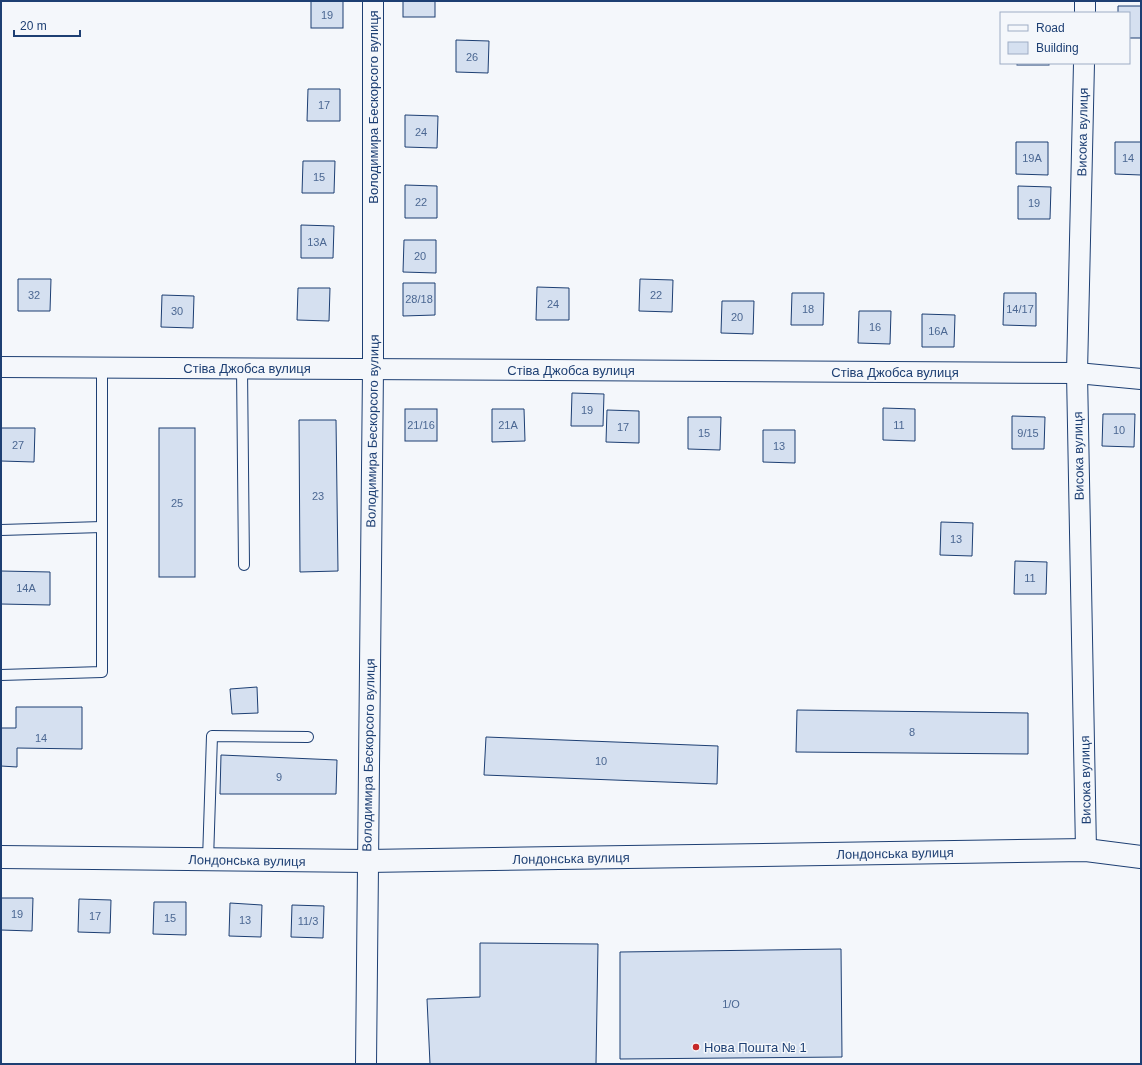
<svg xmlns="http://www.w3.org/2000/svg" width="1142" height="1065" viewBox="0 0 1142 1065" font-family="Helvetica,sans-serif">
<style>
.building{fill:#d5e0f0;stroke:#1d3f73}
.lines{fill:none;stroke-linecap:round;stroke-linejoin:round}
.lane-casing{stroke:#1d3f73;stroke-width:12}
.street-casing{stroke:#1d3f73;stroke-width:22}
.secondary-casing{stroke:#1d3f73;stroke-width:24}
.lane{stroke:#f4f7fb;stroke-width:10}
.street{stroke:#f4f7fb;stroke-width:20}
.secondary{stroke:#f4f7fb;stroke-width:22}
.poi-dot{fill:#c62828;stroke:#f4f7fb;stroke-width:1.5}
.labels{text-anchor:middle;stroke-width:3;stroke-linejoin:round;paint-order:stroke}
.number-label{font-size:11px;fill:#4b6792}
.street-label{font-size:13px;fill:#1d3f73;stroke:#f4f7fb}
.poi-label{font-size:13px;fill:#1d3f73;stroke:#f4f7fb;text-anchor:start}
</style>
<rect width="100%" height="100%" fill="#f4f7fb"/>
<!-- building -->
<g class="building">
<rect x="311" y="1" width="32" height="27"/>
<rect x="403" y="1" width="32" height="16"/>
<path d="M1118 6H1141V38H1129V13H1118Z"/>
<path d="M456 40 489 41 488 73 456 72Z"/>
<rect x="1017" y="63" width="32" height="2"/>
<path d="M308 89H340V121H307Z"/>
<path d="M405 115 438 116 437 148 405 147Z"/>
<path d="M1016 142H1048V175L1016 174Z"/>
<path d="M1115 142H1141V175L1115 174Z"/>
<path d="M303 161H335L334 193H302Z"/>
<path d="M405 185 437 186V218H405Z"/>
<path d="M1018 186 1051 187 1050 219H1018Z"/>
<path d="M301 225 334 226 333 258H301Z"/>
<path d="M404 240H436V273L403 272Z"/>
<path d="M18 279H51L50 311H18Z"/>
<path d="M640 279 673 280 672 312 639 311Z"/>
<path d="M403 283H435V315L403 316Z"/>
<path d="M537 287 569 288V320H536Z"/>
<path d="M298 288H330L329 321 297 320Z"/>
<path d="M792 293H824L823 325H791Z"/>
<path d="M1004 293H1036V326L1003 325Z"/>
<path d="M162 295 194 296 193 328 161 327Z"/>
<path d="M722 301H754L753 334 721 333Z"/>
<path d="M859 311H891L890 344 858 343Z"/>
<path d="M922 314 955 315 954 347H922Z"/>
<path d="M572 393 604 394 603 426H571Z"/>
<path d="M883 408 915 409V441L883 440Z"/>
<rect x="405" y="409" width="32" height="32"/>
<path d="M492 409H524L525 441 492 442Z"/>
<path d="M607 410 639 411V443L606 442Z"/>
<path d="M1103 414H1135L1134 447 1102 446Z"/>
<path d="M1012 416 1045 417 1044 449H1012Z"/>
<path d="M688 417H721L720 450 688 449Z"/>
<path d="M299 420H336L338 571 300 572Z"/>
<path d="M1 428H35L34 462 1 461Z"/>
<rect x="159" y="428" width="36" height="149"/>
<path d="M763 430H795V463L763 462Z"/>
<path d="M941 522 973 523 972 556 940 555Z"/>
<path d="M1015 561 1047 562 1046 594H1014Z"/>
<path d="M1 571 50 572V605L1 604Z"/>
<path d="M257 687 258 713 232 714 230 689Z"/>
<path d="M16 707H82V749L17 748V767L1 766V728H16Z"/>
<path d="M797 710 1028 713V754L796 752Z"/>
<path d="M486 737 718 746 717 784 484 775Z"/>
<path d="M221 755 337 760 336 794H220Z"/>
<path d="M1 898H33L32 931 1 930Z"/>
<path d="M79 899 111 900 110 933 78 932Z"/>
<path d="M154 902H186V935L153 934Z"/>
<path d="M230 903 262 905 261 937 229 936Z"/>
<path d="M292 905 324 906 323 938 291 937Z"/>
<path d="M480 943 598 944 596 1064H430L427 999 480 997Z"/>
<path d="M841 949 842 1057 620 1059V952Z"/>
</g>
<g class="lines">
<defs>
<g id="lane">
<path d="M242 368 244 565"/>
<path d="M1 530 102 527"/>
<path d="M1 675 102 672V367"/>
<path d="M208 860 212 736 308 737"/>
</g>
<g id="street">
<path d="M1085 13V1"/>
<path d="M1084 63 1077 373 1086 850"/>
<path d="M1 367 1077 373 1141 379"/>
<path d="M366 1064 373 369V1"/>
</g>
<path id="secondary" d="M1 857 367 861 1086 850 1141 857"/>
</defs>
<!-- lane casing -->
<use href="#lane" class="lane-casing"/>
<!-- street casing -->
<use href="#street" class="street-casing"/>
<!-- secondary casing -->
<use href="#secondary" class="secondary-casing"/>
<!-- lane -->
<use href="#lane" class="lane"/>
<!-- street -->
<use href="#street" class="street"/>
<!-- secondary -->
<use href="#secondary" class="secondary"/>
</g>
<!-- markers -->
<circle class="poi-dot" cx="696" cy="1047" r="4"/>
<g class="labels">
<!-- number labels -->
<g class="number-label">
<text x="327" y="19">19</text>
<text x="472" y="61">26</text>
<text x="324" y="109">17</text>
<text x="421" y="136">24</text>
<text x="1032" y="162">19А</text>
<text x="1128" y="162">14</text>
<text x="319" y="181">15</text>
<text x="421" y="206">22</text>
<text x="1034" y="207">19</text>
<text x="317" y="246">13А</text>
<text x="420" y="260">20</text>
<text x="34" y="299">32</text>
<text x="656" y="299">22</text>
<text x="419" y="303">28/18</text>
<text x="553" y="308">24</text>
<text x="808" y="313">18</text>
<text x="1020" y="313">14/17</text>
<text x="177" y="315">30</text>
<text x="737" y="321">20</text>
<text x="875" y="331">16</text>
<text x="938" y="335">16А</text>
<text x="587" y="414">19</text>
<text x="421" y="429">21/16</text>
<text x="508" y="429">21А</text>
<text x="899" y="429">11</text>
<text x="623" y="431">17</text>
<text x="1119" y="434">10</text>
<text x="704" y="437">15</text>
<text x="1028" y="437">9/15</text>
<text x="18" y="449">27</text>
<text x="779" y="450">13</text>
<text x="318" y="500">23</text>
<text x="177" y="507">25</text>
<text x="956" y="543">13</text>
<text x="1030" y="582">11</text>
<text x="26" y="592">14А</text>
<text x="912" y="736">8</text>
<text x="41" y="742">14</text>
<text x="601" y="765">10</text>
<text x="279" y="781">9</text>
<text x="17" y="918">19</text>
<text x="95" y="920">17</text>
<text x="170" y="922">15</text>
<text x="245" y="924">13</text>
<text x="308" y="925">11/3</text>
<text x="731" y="1008">1/О</text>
</g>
<!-- street labels -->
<g class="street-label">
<text transform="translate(373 107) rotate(-90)" y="5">Володимира Бескорсого вулиця</text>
<text transform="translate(1082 132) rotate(-89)" y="5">Висока вулиця</text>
<text x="247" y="373">Стіва Джобса вулиця</text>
<text x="571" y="375">Стіва Джобса вулиця</text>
<text x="895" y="377">Стіва Джобса вулиця</text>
<text transform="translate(372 431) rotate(-89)" y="5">Володимира Бескорсого вулиця</text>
<text transform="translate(1078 456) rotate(-91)" y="5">Висока вулиця</text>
<text transform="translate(368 755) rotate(-89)" y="5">Володимира Бескорсого вулиця</text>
<text transform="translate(1085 780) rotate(-91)" y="5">Висока вулиця</text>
<text transform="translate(895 853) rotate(-1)" y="5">Лондонська вулиця</text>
<text transform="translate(571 858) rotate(-1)" y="5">Лондонська вулиця</text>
<text transform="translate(247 860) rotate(1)" y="5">Лондонська вулиця</text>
</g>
<!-- poi labels -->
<g class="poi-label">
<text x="704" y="1052">Нова Пошта № 1</text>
</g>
</g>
<!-- border -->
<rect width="1142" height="1065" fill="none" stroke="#1d3f73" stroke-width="4"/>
<!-- legend -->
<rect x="1000" y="12" width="130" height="52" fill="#f4f7fb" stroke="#9eadc5"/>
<rect x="1008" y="25" width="20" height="6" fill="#f4f7fb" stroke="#9eadc5"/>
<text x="1036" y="32" font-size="12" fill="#1d3f73">Road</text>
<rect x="1008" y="42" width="20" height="12" fill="#d5e0f0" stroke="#9eadc5"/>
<text x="1036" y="52" font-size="12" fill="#1d3f73">Building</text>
<!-- scale -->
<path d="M14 30v6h66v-6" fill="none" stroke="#1d3f73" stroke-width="2"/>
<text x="20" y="30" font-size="12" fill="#1d3f73" stroke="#f4f7fb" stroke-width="3" paint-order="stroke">20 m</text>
</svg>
